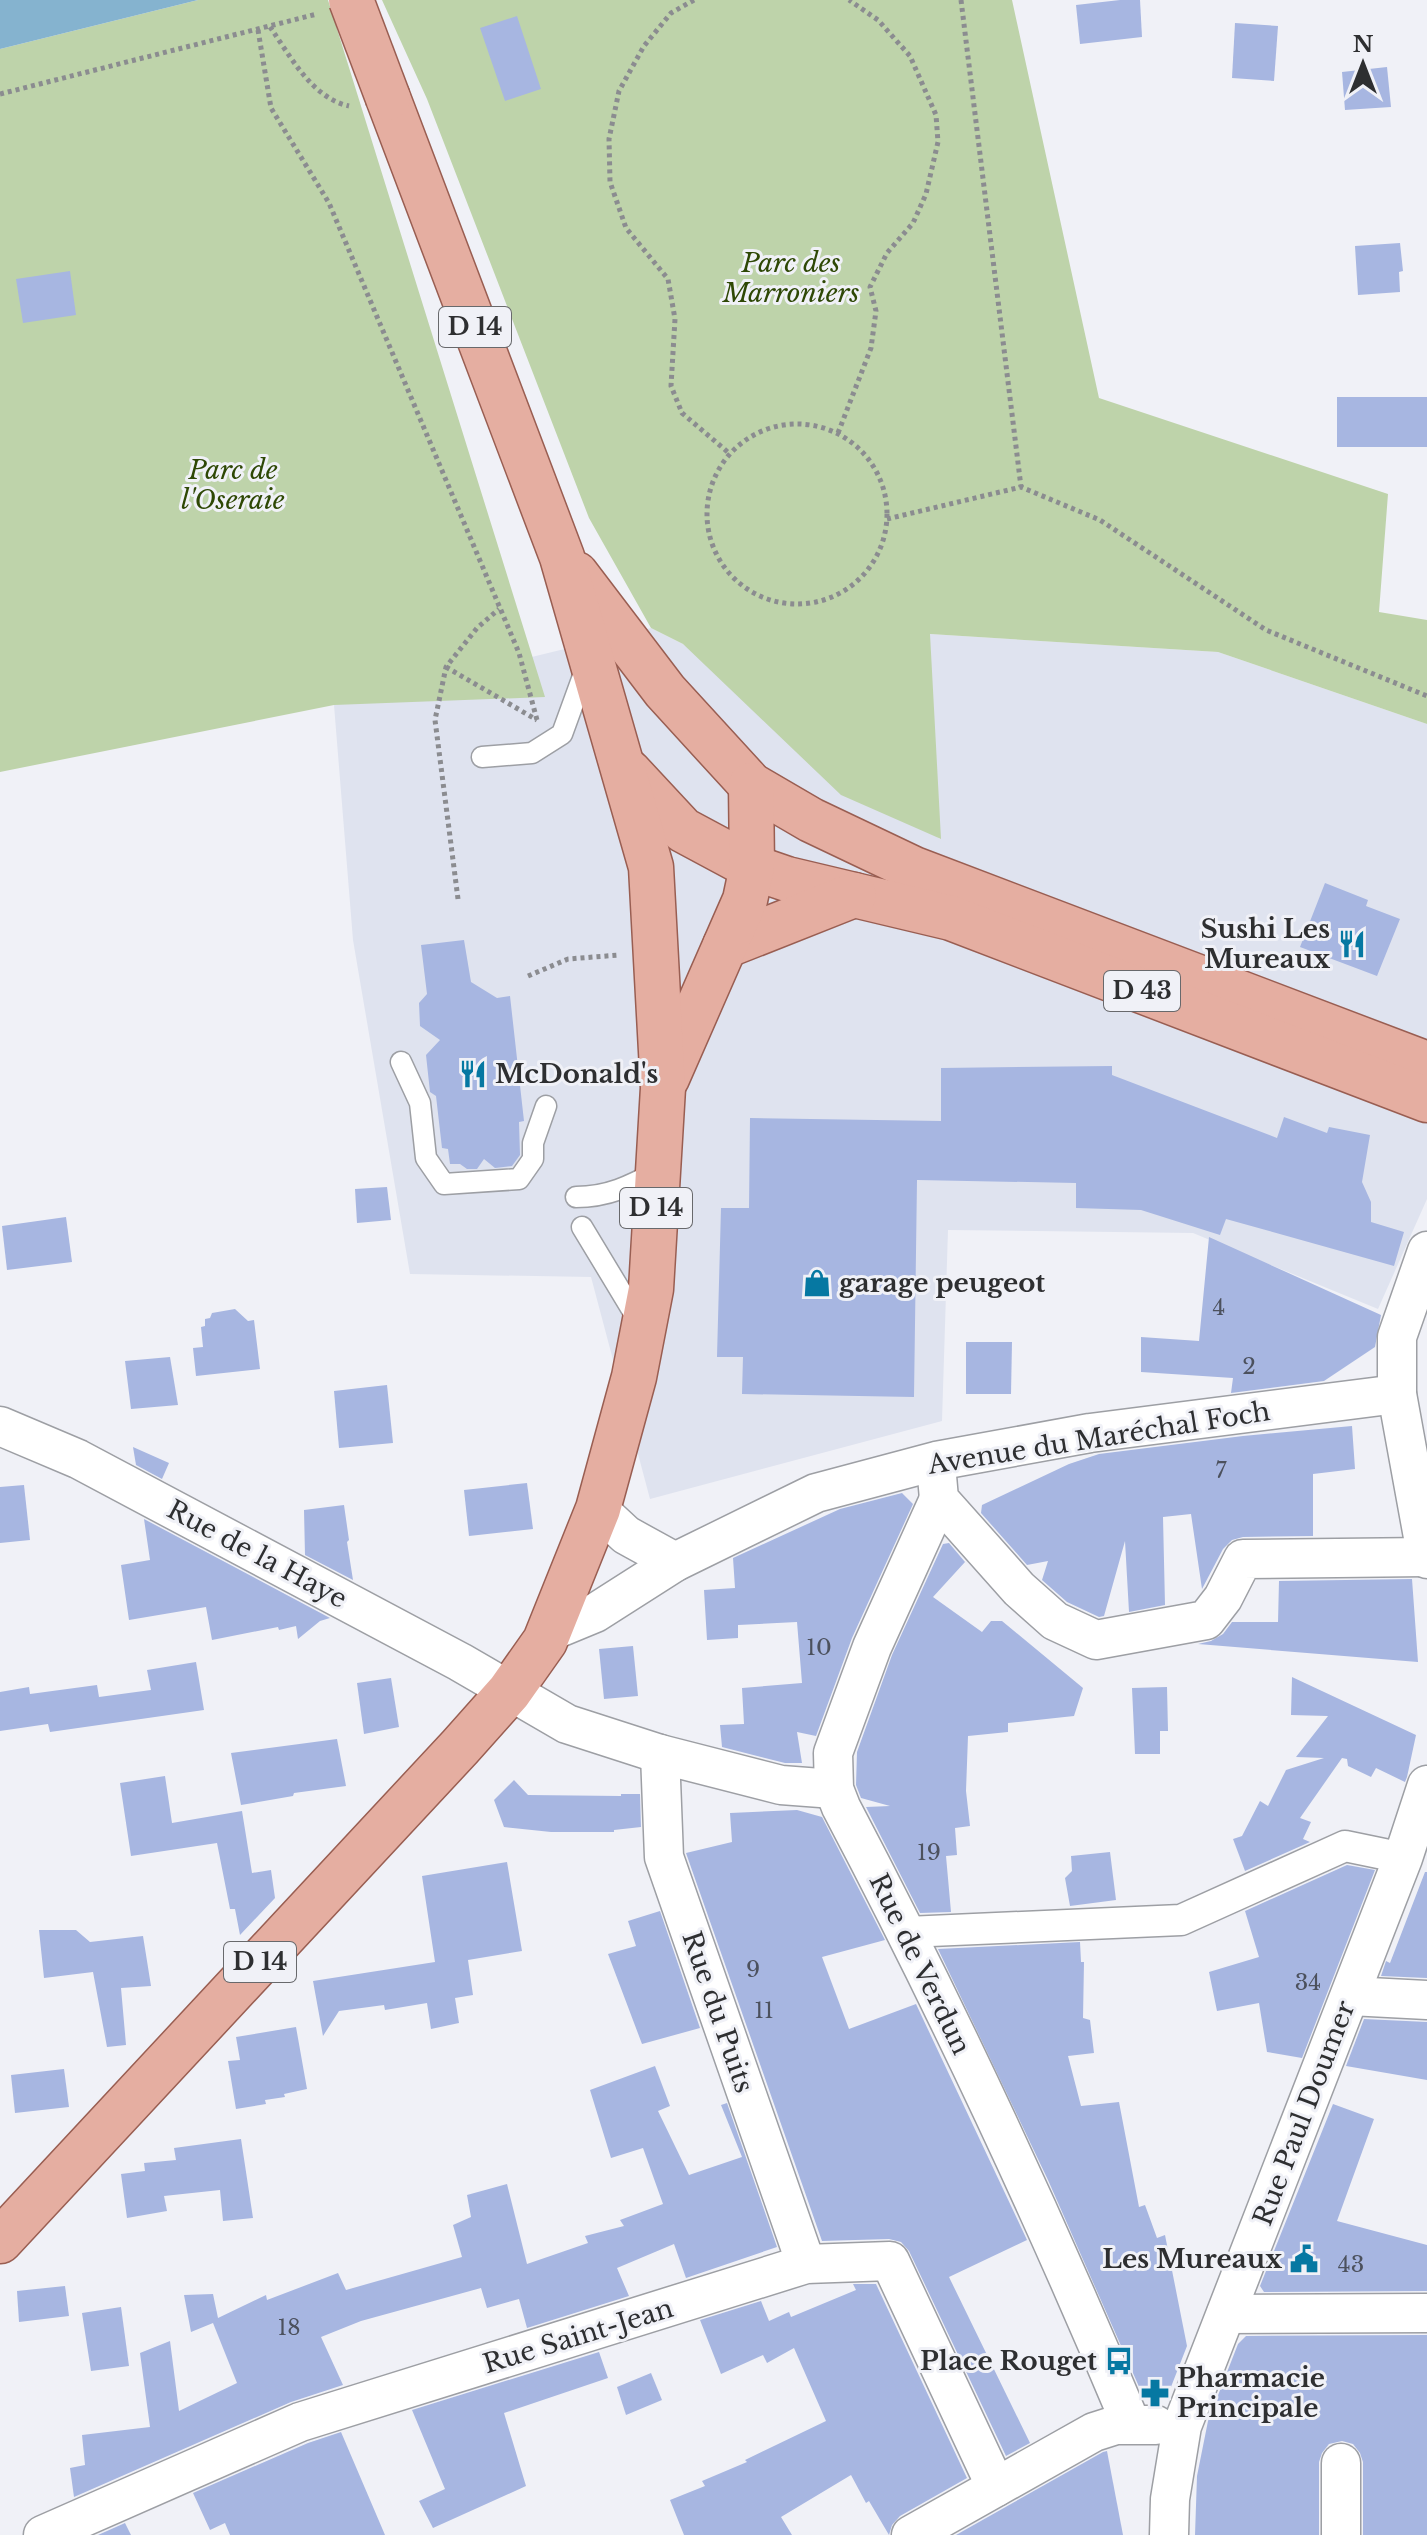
<svg xmlns="http://www.w3.org/2000/svg" width="1427" height="2535" viewBox="0 0 1427 2535" font-family="'Libre Baskerville',serif">
<style>
.built{fill:#dfe3ef}
.green{fill:#bed3aa}
.water{fill:#85b3cf}
.building{fill:#a7b6e1}
.lines{fill:none;stroke-linecap:round;stroke-linejoin:round}
.service-casing{stroke:#9d9fa4;stroke-width:23}
.pedestrian-casing{stroke:#9d9fa4;stroke-width:33}
.minor-casing{stroke:#9d9fa4;stroke-width:41}
.primary-casing{stroke:#995e52;stroke-width:47}
.path{stroke:#8b8c90;stroke-width:5;stroke-dasharray:4 4;stroke-linecap:butt}
.service{stroke:#fff;stroke-width:20}
.pedestrian{stroke:#fff;stroke-width:30}
.minor{stroke:#fff;stroke-width:38}
.primary{stroke:#e5aea1;stroke-width:44}
.primary-bridge-casing{stroke:#995e52;stroke-width:47;stroke-linecap:butt}
.primary-bridge{stroke:#e5aea1;stroke-width:44}
.labels{text-anchor:middle;stroke-width:6;stroke-linejoin:round;paint-order:stroke}
.number-label{font-size:22px;fill:#4c515d}
.shield{fill:#f0f1f7;stroke:#68696c;stroke-width:2}
.shield-label{font-size:24px;font-weight:bold;fill:#2e2f31}
.park-label{font-size:26px;font-style:italic;fill:#2e4805;stroke:#f0f1f7}
.poi-label{font-size:26px;font-weight:bold;fill:#2e2f31;stroke:#f0f1f7;text-anchor:end}
.street-label{font-size:26px;fill:#2e2f31;stroke:#f0f1f7}
</style>
<rect width="100%" height="100%" fill="#f0f1f7"/>
<!-- built -->
<path class="built" d="M651 628 683 644 940 839 929 634 1218 652 1427 724V1199L1378 1309 1193 1233 948 1230 942 1421 650 1499 591 1277 410 1274 353 940 334 705Z"/>
<!-- green -->
<g class="green">
<path d="M198 0H328L545 697 334 705 0 772V49Z"/>
<path d="M382 0H1012L1099 398 1388 494 1379 612 1427 620V724L1218 652 930 634 941 839 841 795 683 644 651 628 589 518 427 99Z"/>
</g>
<!-- water -->
<path class="water" d="M0 0H198L0 49Z"/>
<!-- building -->
<g class="building">
<path d="M1120 0H1140L1142 37 1080 44 1076 5Z"/>
<path d="M517 16 541 89 505 101 480 28Z"/>
<path d="M1235 23 1278 26 1274 81 1232 78Z"/>
<path d="M1387 67 1391 107 1345 110 1342 72Z"/>
<path d="M1400 243 1403 271 1399 272 1400 292 1358 295 1355 246Z"/>
<path d="M70 271 76 315 23 323 16 279Z"/>
<rect x="1337" y="397" width="90" height="50"/>
<path d="M1325 883 1368 900 1366 906 1400 919 1377 976 1300 947Z"/>
<path d="M464 940 471 982 497 998 510 996 524 1121 519 1122 520 1155 512 1166 495 1168 484 1159 477 1169H467L460 1164H450L448 1149 442 1148 436 1096 430 1092 426 1055 440 1040 420 1026 419 1003 427 994 421 945Z"/>
<path d="M1112 1066V1075L1277 1138 1284 1117 1327 1133 1329 1127 1370 1135 1362 1182 1371 1202V1222L1404 1232 1394 1266 1226 1219 1220 1235 1141 1210 1076 1208V1183L917 1180 914 1397 742 1394 743 1357H717L721 1208H749L750 1118 941 1121V1068Z"/>
<path d="M387 1187 391 1220 357 1223 355 1189Z"/>
<path d="M66 1217 72 1262 7 1270 2 1226Z"/>
<path d="M1209 1237 1381 1315 1375 1347 1324 1381 1231 1393 1233 1378 1141 1372V1337L1199 1341Z"/>
<path d="M235 1309 248 1321 254 1320 260 1369 196 1376 193 1348 203 1347 201 1327 205 1326V1319L210 1318 212 1313Z"/>
<path d="M966 1342H1012L1011 1394H966Z"/>
<path d="M170 1357 178 1405 131 1409 125 1361Z"/>
<path d="M387 1385 393 1443 339 1448 334 1391Z"/>
<path d="M1352 1426 1355 1469 1313 1474V1536L1243 1537 1232 1540 1223 1549 1202 1589 1191 1514 1163 1517 1165 1605 1129 1612 1125 1541 1104 1616 1099 1617 1067 1602 1042 1580 1048 1561 1027 1565 981 1513 982 1505 1069 1464 1099 1454 1243 1436Z"/>
<path d="M133 1447 169 1463 162 1479 136 1465Z"/>
<path d="M527 1483 533 1529 469 1536 464 1490Z"/>
<path d="M24 1485 30 1540 0 1543V1487Z"/>
<path d="M902 1493 913 1504 852 1638 816 1736 797 1732 802 1763H785L722 1747 720 1725 744 1724 742 1688 802 1683 797 1622 738 1625V1638L707 1640 704 1590 735 1588 733 1558 840 1509Z"/>
<path d="M344 1505 349 1540 347 1542 353 1580 305 1555 304 1510Z"/>
<path d="M144 1519 330 1618 320 1621 298 1639 296 1626 279 1630 278 1627 212 1640 206 1607 129 1620 121 1565 150 1560Z"/>
<path d="M949 1543 965 1562 933 1597 982 1632 991 1621H1002L1083 1688 1074 1716 1008 1723V1732L968 1736 966 1791 970 1826 955 1828 957 1855 946 1856 951 1912 920 1913 866 1807 890 1806 861 1798 856 1785 857 1752 892 1655 943 1544Z"/>
<path d="M1412 1579 1418 1662 1198 1644 1211 1641 1223 1634 1232 1622H1278L1279 1581Z"/>
<path d="M633 1646 638 1696 604 1699 599 1649Z"/>
<path d="M196 1662 204 1710 50 1732 48 1724 0 1731V1692L29 1687 30 1694 97 1685 99 1697 151 1690 147 1670Z"/>
<path d="M1292 1677 1416 1735 1407 1777 1405 1782 1376 1768 1371 1777 1348 1766 1347 1759 1342 1758 1300 1818 1311 1822 1303 1839 1310 1842 1245 1871 1233 1839 1242 1836 1260 1801 1268 1806 1286 1770 1324 1758 1296 1757 1328 1716 1291 1715Z"/>
<path d="M391 1678 399 1727 364 1734 357 1683Z"/>
<path d="M1167 1687 1168 1731H1160V1754H1135L1132 1688Z"/>
<path d="M337 1739 346 1786 294 1793 293 1796 241 1805 231 1753Z"/>
<path d="M165 1776 172 1823 242 1811 252 1873 271 1870 275 1898 240 1935 235 1909H230L217 1843 131 1856 120 1783Z"/>
<path d="M514 1780 528 1795 621 1796V1794H640L641 1827 614 1830V1832H551L504 1827 494 1800Z"/>
<path d="M797 1810 822 1817 885 1940 822 1957 849 2029 916 2004 1027 2240 949 2277 1030 2443 1006 2456 909 2251 901 2242 889 2239 822 2241 686 1853 732 1842 730 1813Z"/>
<path d="M1110 1852 1116 1900 1070 1906 1065 1878 1072 1871 1071 1856Z"/>
<path d="M507 1862 522 1951 468 1960 473 1995 455 1998 459 2023 431 2029 427 2003 385 2010 384 2005 339 2011 323 2036 313 1981 435 1962 422 1876Z"/>
<path d="M1347 1865 1375 1870 1302 2058 1267 2052 1259 2003 1217 2011 1209 1972 1259 1957 1245 1911Z"/>
<path d="M1425 1872H1427V1978L1381 1976 1386 1961 1390 1963Z"/>
<path d="M660 1911 700 2028 642 2044 608 1954 636 1946 628 1921Z"/>
<path d="M39 1930H76L90 1942 143 1936 151 1986 121 1988 126 2045 107 2047 93 1972 44 1978Z"/>
<path d="M1080 1942 1081 1962H1084L1083 2018 1090 2020 1094 2053 1068 2056 1081 2106 1119 2102 1139 2207 1145 2205 1157 2238 1165 2235 1187 2346 1169 2392 1144 2398 1048 2180 938 1949Z"/>
<path d="M1364 2019 1427 2022V2080L1346 2066Z"/>
<path d="M296 2027 307 2089 284 2094 285 2097 265 2100 266 2104 236 2109 228 2061 240 2060 236 2037Z"/>
<path d="M655 2066 670 2106 658 2111 689 2175 742 2157 721 2105 727 2103 777 2247 686 2278 674 2244 617 2268 629 2296 527 2328 519 2299 487 2308 481 2288 361 2321 321 2337 343 2385 291 2402 74 2497 70 2468 85 2465 82 2435 150 2427 140 2353 170 2341 179 2411 237 2383 213 2323 191 2332 184 2295 213 2294 218 2318 266 2295 267 2300 338 2273 346 2290 462 2257 453 2225 471 2217 467 2195 507 2184 527 2264 588 2243 585 2236 624 2226 620 2220 663 2204 643 2148 611 2158 590 2090Z"/>
<path d="M64 2069 69 2107 15 2113 11 2075Z"/>
<path d="M1333 2104 1374 2119 1337 2221 1427 2245V2291L1264 2292 1260 2286Z"/>
<path d="M241 2139 253 2218 223 2221 220 2190 164 2196 167 2211 127 2218 121 2174 145 2171 144 2163 176 2160 174 2148Z"/>
<path d="M853 2284H876L967 2478 900 2516 892 2525 889 2535 869 2501 866 2503 851 2475 781 2517 792 2535H684L670 2500 705 2486 702 2481 747 2462 745 2460 826 2421 794 2348 767 2363 763 2355 721 2374 700 2320 761 2301 769 2321 789 2312 791 2317 856 2290Z"/>
<path d="M65 2286 69 2316 19 2322 17 2291Z"/>
<path d="M121 2307 129 2366 91 2371 82 2313Z"/>
<path d="M1427 2335V2535H1363V2462L1360 2453 1353 2444 1342 2441 1329 2444 1322 2453 1319 2462V2535H1195L1197 2476 1208 2421 1238 2344 1246 2336Z"/>
<path d="M599 2352 608 2378 504 2413 526 2486 433 2528 419 2501 445 2489 412 2410Z"/>
<path d="M651 2373 662 2400 626 2415 617 2387Z"/>
<path d="M341 2432 385 2535H230L225 2523 210 2530 193 2493 308 2443Z"/>
<path d="M1107 2451 1123 2535H956L1103 2452Z"/>
<path d="M125 2523 131 2535H98Z"/>
</g>
<g class="lines">
<defs>
<g id="service">
<path d="M482 757 532 753 562 734 586 668"/>
<path d="M401 1062 420 1103 426 1158 444 1184 519 1179 533 1159V1143L546 1106"/>
<path d="M576 1197C608 1197 630 1186 658 1171"/>
<path d="M582 1227 640 1323"/>
</g>
<path id="pedestrian" d="M907 1932 1181 1920 1345 1846 1403 1858"/>
<g id="minor">
<path d="M1427 1251 1397 1337V1394L1427 1559"/>
<path d="M0 1426 78 1459 460 1662 567 1724 660 1754 781 1785 834 1789"/>
<path d="M937 1476 939 1499 1019 1589 1055 1621 1096 1640 1206 1620 1223 1598 1243 1559 1427 1557"/>
<path d="M939 1499 872 1647 833 1753 834 1789 841 1807C947 2008 1043 2214 1131 2424"/>
<path d="M598 1509 626 1535 675 1562"/>
<path d="M549 1632 595 1613 675 1562 816 1493 936 1461 1090 1433 1397 1394"/>
<path d="M660 1754 664 1857 806 2264"/>
<path d="M1350 1996 1427 2000"/>
<path d="M1226 2314 1427 2313"/>
<path d="M1341 2463V2535"/>
<path d="M43 2535 300 2422 806 2264 890 2261 996 2487"/>
<path d="M911 2535 1094 2432 1116 2425H1156"/>
<path d="M1169 2535 1170 2499 1182 2426 1403 1858 1427 1785"/>
</g>
<g id="primary">
<path d="M576 574 665 691 751 785 811 820 914 869 1427 1064"/>
<path d="M629 772 683 830 752 867 787 879 951 918 1427 1100"/>
<path d="M725 946 854 895"/>
<path d="M667 1078 745 900 752 867 751 785"/>
<path d="M0 2241 460 1747 509 1692 545 1641 598 1509 634 1377 651 1289 663 1088 651 867 562 557 388 98"/>
</g>
</defs>
<!-- service casing -->
<use href="#service" class="service-casing"/>
<!-- pedestrian casing -->
<use href="#pedestrian" class="pedestrian-casing"/>
<!-- minor casing -->
<use href="#minor" class="minor-casing"/>
<!-- primary casing -->
<use href="#primary" class="primary-casing"/>
<!-- path -->
<g class="path">
<path d="M694 0 671 13 644 46 619 91 609 139 610 182 626 228 668 279 675 319 671 386 682 413 730 454"/>
<path d="M961 0 1021 487"/>
<path d="M270 27C291 57 312 98 349 106"/>
<path d="M258 30 271 108 329 203 519 653 537 720"/>
<path d="M0 94 317 14"/>
<circle cx="797" cy="514" r="90"/>
<path d="M838 433 871 348 876 311 870 287 887 253 913 223 926 194 938 142 936 115 910 56 878 20 849 0"/>
<path d="M887 519 1021 487 1100 520 1266 630 1427 696"/>
<path d="M446 667 537 720"/>
<path d="M458 899 435 720 446 667 477 628 499 609"/>
<path d="M528 976 568 959 619 955"/>
</g>
<!-- service -->
<use href="#service" class="service"/>
<!-- pedestrian -->
<use href="#pedestrian" class="pedestrian"/>
<!-- minor -->
<use href="#minor" class="minor"/>
<!-- primary -->
<use href="#primary" class="primary"/>
<defs>
<path id="primary-bridge" d="M351 0 388 98"/>
</defs>
<!-- primary-bridge casing -->
<use href="#primary-bridge" class="primary-bridge-casing"/>
<!-- primary-bridge -->
<use href="#primary-bridge" class="primary-bridge"/>
</g>
<!-- icons -->
<defs>
<symbol id="restaurant-bare" viewBox="-9 -9 18 18"><path d="M-5-6h1v4h1v-4h1v4h1v-4h1v5L-1.5 .5V6h-2V.5L-5-1ZM5-6V6H3V1.5H1.5Q1.5-4 5-6Z" fill="#0678a2" stroke="#f0f1f7" stroke-width="2.5" paint-order="stroke"/></symbol>
<symbol id="shop-bare" viewBox="-9 -9 18 18"><path d="M-5-2.5h2.3a2.7 3.5 0 0 1 5.4 0H5L5.5 6h-11ZM-1.5-2.5h3a1.5 2.3 0 0 0-3 0Z" fill="#0678a2" stroke="#f0f1f7" stroke-width="2.5" paint-order="stroke"/></symbol>
<symbol id="civic-bare" viewBox="-9 -9 18 18"><path d="M-.6-6.5H3V-4.5H.6V-3L4-1V1h2V6H-6V1h2V-1L-.6-3ZM-1.2 2.5V6h2.4V2.5Z" fill="#0678a2" stroke="#f0f1f7" stroke-width="2.5" paint-order="stroke"/></symbol>
<symbol id="bus-bare" viewBox="-9 -9 18 18"><path d="M-5-6H5V4H4V6H2V4H-2V6H-4V4H-5ZM-3.5-4V0h7V-4ZM-3.5 1.2v1.5H-2V1.2ZM2 1.2v1.5H3.5V1.2Z" fill="#0678a2" stroke="#f0f1f7" stroke-width="2.5" paint-order="stroke"/></symbol>
<symbol id="pharmacy-bare" viewBox="-9 -9 18 18"><path d="M-2-6h4v4h4v4h-4v4h-4v-4h-4v-4h4Z" fill="#0678a2" stroke="#f0f1f7" stroke-width="2.5" paint-order="stroke"/></symbol>
</defs>
<g fill-rule="evenodd">
<use href="#restaurant-bare" x="1332" y="924" width="40" height="40"/>
<use href="#restaurant-bare" x="453" y="1054" width="40" height="40"/>
<use href="#shop-bare" x="797" y="1263" width="40" height="40"/>
<use href="#civic-bare" x="1284" y="2239" width="40" height="40"/>
<use href="#bus-bare" x="1099" y="2341" width="40" height="40"/>
<use href="#pharmacy-bare" x="1135" y="2373" width="40" height="40"/>
</g>
<g class="labels">
<!-- number labels -->
<g class="number-label">
<text x="1219" y="1315">4</text>
<text x="1249" y="1374">2</text>
<text x="1221" y="1478">7</text>
<text x="819" y="1655">10</text>
<text x="929" y="1860">19</text>
<text x="753" y="1977">9</text>
<text x="1308" y="1990">34</text>
<text x="764" y="2018">11</text>
<text x="1351" y="2272">43</text>
<text x="289" y="2335">18</text>
</g>
<!-- shield labels -->
<g class="shield">
<rect x="439" y="307" width="72" height="40" rx="6"/>
<rect x="1104" y="971" width="76" height="40" rx="6"/>
<rect x="620" y="1188" width="72" height="40" rx="6"/>
<rect x="224" y="1942" width="72" height="40" rx="6"/>
</g>
<g class="shield-label">
<text x="475" y="335">D 14</text>
<text x="1142" y="999">D 43</text>
<text x="656" y="1216">D 14</text>
<text x="260" y="1970">D 14</text>
</g>
<!-- park labels -->
<g class="park-label">
<text x="791" y="272">Parc des<tspan x="791" dy="30">Marroniers</tspan></text>
<text x="233" y="479">Parc de<tspan x="233" dy="30">l'Oseraie</tspan></text>
</g>
<!-- poi labels -->
<g class="poi-label">
<text x="1330" y="938">Sushi Les<tspan x="1330" dy="30">Mureaux</tspan></text>
<text x="495" y="1083" text-anchor="start">McDonald's</text>
<text x="839" y="1292" text-anchor="start">garage peugeot</text>
<text x="1282" y="2268">Les Mureaux</text>
<text x="1097" y="2370">Place Rouget</text>
<text x="1177" y="2387" text-anchor="start">Pharmacie<tspan x="1177" dy="30">Principale</tspan></text>
</g>
<!-- street labels -->
<g class="street-label">
<text transform="translate(1099 1438) rotate(-9)" y="9">Avenue du Maréchal Foch</text>
<text transform="translate(257 1554) rotate(28)" y="9">Rue de la Haye</text>
<text transform="translate(920 1964) rotate(64)" y="9">Rue de Verdun</text>
<text transform="translate(718 2012) rotate(71)" y="9">Rue du Puits</text>
<text transform="translate(1304 2113) rotate(-69)" y="9">Rue Paul Doumer</text>
<text transform="translate(578 2336) rotate(-17)" y="9">Rue Saint-Jean</text>
</g>
</g>
<!-- north arrow -->
<g transform="translate(1363 64)" stroke="#f0f1f7" stroke-width="6" paint-order="stroke">
<path d="M0-6L14 30L0 20L-14 30Z" fill="#2e2f31"/>
<text y="-12" font-size="22" font-weight="bold" text-anchor="middle" fill="#2e2f31">N</text>
</g>
</svg>
